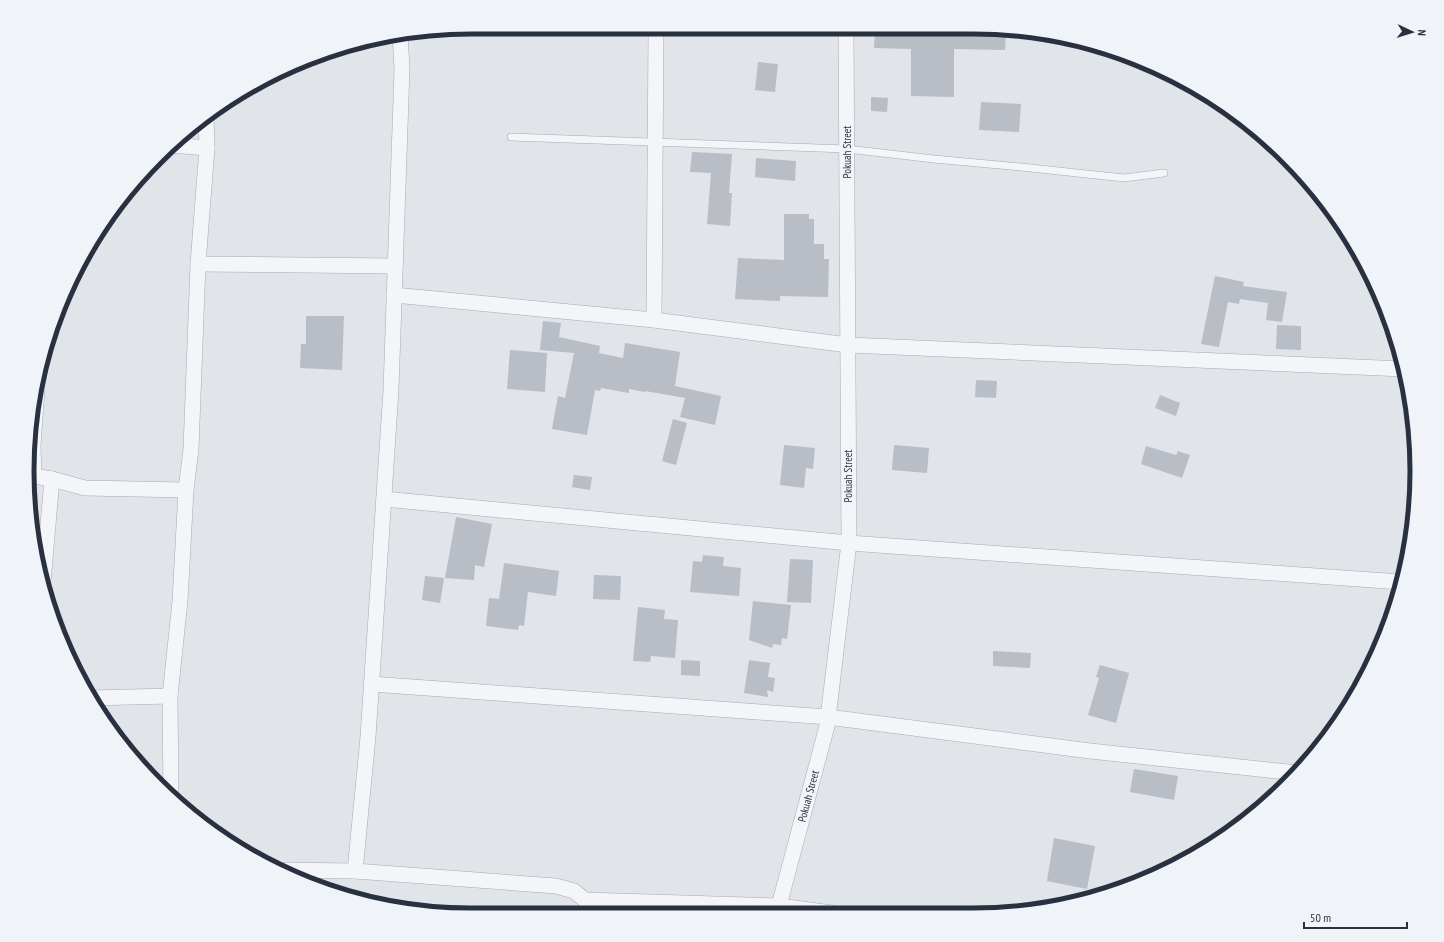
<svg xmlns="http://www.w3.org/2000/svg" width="1444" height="942" viewBox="0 0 1444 942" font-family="'PT Sans Narrow',sans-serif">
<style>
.building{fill:#b8bdc6}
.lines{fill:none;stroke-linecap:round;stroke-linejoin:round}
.lane-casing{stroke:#a6abb3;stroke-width:8}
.street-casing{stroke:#a6abb3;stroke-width:16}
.lane{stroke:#f3f5f8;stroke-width:7}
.street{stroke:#f3f5f8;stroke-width:15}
.labels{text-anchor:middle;stroke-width:3;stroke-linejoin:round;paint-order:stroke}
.street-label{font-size:11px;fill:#293140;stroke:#f0f3f7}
.rim{fill:none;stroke:#293140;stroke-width:5}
</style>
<rect width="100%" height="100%" fill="#e1e4e9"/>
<!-- building -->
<g class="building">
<path d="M875 31H1006L1005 50 954 49V97L911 96V49L874 48Z"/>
<path d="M758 62 778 64 775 92 755 90Z"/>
<path d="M871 97 888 98 887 112 871 111Z"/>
<path d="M981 102 1021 104 1019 132 979 130Z"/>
<path d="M692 152 732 154 729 193H732L730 226 707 224 711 173 690 172Z"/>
<path d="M756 158 796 161 795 181 755 177Z"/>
<path d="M784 214H809V219H814V244H824V259H829L828 297 780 296V301L735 299 738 258 784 260Z"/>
<path d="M1215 276 1244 282 1243 286 1287 292 1282 322 1266 320 1268 303 1240 299 1239 304 1228 302 1219 347 1201 344Z"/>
<path d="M306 316H344L342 370 300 368 301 344H306Z"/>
<path d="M543 321 561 323 559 337 600 346 599 353 623 358 625 343 680 352 675 386 721 396 715 425 680 417 685 398 645 391V392L629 389V393L601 388 600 391 595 390 587 435 552 429 558 396 565 398 574 353 540 350Z"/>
<path d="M1277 325 1301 326V350L1276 349Z"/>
<path d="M510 350 547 353 545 392 507 389Z"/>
<path d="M976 380 997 381 996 398 975 397Z"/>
<path d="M1160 395 1180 403 1176 416 1155 408Z"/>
<path d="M673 419 687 423 676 465 662 461Z"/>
<path d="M784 445 815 448 813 469 806 468 804 488 780 485Z"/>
<path d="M894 445 929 448 927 473 892 470Z"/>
<path d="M1146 446 1176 455 1178 451 1190 455 1182 478 1141 464Z"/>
<path d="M574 475 592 477 590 490 572 487Z"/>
<path d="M456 517 492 524 484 567 475 565 474 580 445 578Z"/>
<path d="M703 555 724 557 723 566 741 568 739 596 690 592 693 561 702 562Z"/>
<path d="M790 559 813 560 811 603 787 602Z"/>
<path d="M504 563 559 571 556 596 528 592 524 626 519 625 518 630 486 626 489 598 499 599Z"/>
<path d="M594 575 621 576 620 600 593 599Z"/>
<path d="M425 576 444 578 440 603 422 600Z"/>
<path d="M753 601 791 605 787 639 782 638 781 645 773 644 772 648 749 640Z"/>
<path d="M638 607 665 610 664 619 678 620 675 658 651 656 650 662 633 661Z"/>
<path d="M993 651 1031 653 1030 668 993 666Z"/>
<path d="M681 660 700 661V676L681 675Z"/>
<path d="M749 660 770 663 768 677 775 678 773 692 767 690 768 697 744 693Z"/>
<path d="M1100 665 1129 673 1116 723 1088 715 1099 678 1096 677Z"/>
<path d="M1134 769 1178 776 1174 800 1130 792Z"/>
<path d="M1054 838 1095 846 1087 889 1047 881Z"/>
</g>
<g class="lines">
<defs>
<path id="lane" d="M511 137 847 149 934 159 1021 167 1124 178 1164 173"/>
<g id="street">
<path d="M171 145 207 148"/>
<path d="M198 264 395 266"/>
<path d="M394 295 654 320 848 345 1404 369"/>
<path d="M654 320 656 31"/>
<path d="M37 389 33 446 34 476 52 479 85 488 186 490"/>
<path d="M384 499 849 543 1401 582"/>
<path d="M43 582 52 479"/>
<path d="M371 684 828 717 1090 751 1297 773"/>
<path d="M90 698 170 696"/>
<path d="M171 797 170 696 180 601 186 490 191 449 198 264 207 148 206 117"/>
<path d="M278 870 355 871 556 886 574 891 585 900 589 912"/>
<path d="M355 871 368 737 391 390 402 69 400 34"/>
<path d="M585 900 779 906 832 913"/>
<path id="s1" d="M777 913 827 726 849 543 846 31"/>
</g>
</defs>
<!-- lane casing -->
<use href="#lane" class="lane-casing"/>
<!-- street casing -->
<use href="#street" class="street-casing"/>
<!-- lane -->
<use href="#lane" class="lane"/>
<!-- street -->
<use href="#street" class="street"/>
</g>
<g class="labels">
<!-- street labels -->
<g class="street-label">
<text transform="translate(847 152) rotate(-90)" y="4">Pokuah Street</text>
<text transform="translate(848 476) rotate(-90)" y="4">Pokuah Street</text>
<text dy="4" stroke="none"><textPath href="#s1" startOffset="121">Pokuah Street</textPath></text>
</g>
</g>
<!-- crop -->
<path d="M0 0H1444V942H0ZM471 34H973A437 437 0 0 1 1410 471V471A437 437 0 0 1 973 908H471A437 437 0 0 1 34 471V471A437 437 0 0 1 471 34Z" fill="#f0f3f7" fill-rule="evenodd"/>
<path class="rim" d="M471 34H973A437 437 0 0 1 1410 471V471A437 437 0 0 1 973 908H471A437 437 0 0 1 34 471V471A437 437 0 0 1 471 34Z"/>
<!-- north arrow -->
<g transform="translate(1412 32) rotate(94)" stroke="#f0f3f7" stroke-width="3" paint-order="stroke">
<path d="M0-3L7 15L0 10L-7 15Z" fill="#293140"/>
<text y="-6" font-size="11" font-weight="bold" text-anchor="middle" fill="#293140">N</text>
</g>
<!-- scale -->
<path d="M1304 922v6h103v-6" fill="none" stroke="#293140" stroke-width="2"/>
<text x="1310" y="922" font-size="12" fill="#293140" stroke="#f0f3f7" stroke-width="3" paint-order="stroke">50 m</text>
</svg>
